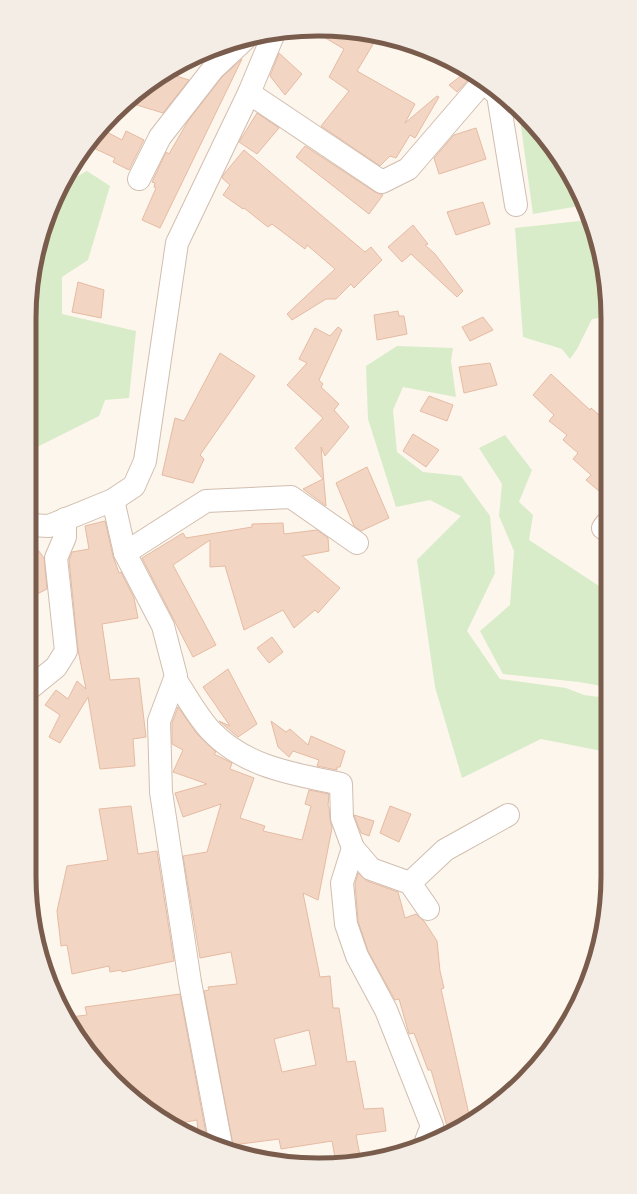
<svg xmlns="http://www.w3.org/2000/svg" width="637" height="1194" viewBox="0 0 637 1194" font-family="'DejaVu Sans',sans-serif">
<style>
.green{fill:#d8ecc9}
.building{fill:#f3d5c3;stroke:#e6bba3;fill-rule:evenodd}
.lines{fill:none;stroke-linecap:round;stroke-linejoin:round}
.minor-casing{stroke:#d1beb0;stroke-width:24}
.minor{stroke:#fff;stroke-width:22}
.rim{fill:none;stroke:#7a5c4d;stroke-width:5}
</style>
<rect width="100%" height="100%" fill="#fdf6ec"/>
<!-- green -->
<g class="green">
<path d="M519 112 559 157 585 205 533 214Z"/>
<path d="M87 171 110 186 88 260 62 277V314L136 331 129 398 105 400 99 416 29 451 30 300 39 243 63 184Z"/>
<path d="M589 220 605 280 606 317 592 319 577 349 570 359 562 349 523 337 515 228Z"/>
<path d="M397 346 453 348 451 361 456 397 403 387 393 410 397 452 423 472 461 476 490 516 495 573 467 631 500 679 566 688 584 695 607 698V752L541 739 462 778 435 687 417 560 461 516 430 500 396 507 368 419 366 366Z"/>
<path d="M505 435 532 470 519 502 533 515 529 540 599 586 606 580 607 687 579 682 503 674 480 631 510 605 514 551 499 516 502 484 479 448Z"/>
</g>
<!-- building -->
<g class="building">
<path d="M312 30H338L378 36 357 71 415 104 405 123 437 96 439 97 415 138 410 135 396 158 390 156 380 166 321 126 349 91 329 77 344 49Z"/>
<path d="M279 53 302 74 285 95 270 76Z"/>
<path d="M242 59 160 228 142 220 156 188 154 187 155 183 152 182 166 152 169 154 188 121 222 77Z"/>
<path d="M466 72 471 77 457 92 449 85Z"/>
<path d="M167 73 189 80 163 113 127 102Z"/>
<path d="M257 113 279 128 257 154 239 142Z"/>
<path d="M476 128 486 159 439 174 434 158 454 135Z"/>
<path d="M101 129 122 140 126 131 144 140 129 170 113 162 115 158 87 145Z"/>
<path d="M305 146 375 192 383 195 369 214 296 157Z"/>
<path d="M244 150 365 252 371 247 382 260 354 288 351 284 336 299H326L292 320 287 314 335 269 307 245 305 249 272 224 268 227 244 208 243 209 223 195 230 185 222 178 224 174Z"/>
<path d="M483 202 490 224 456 235 447 212Z"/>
<path d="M413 225 428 244 425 245 435 254 463 291 457 297 411 254 402 262 388 247Z"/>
<path d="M78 282 104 290 101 318 72 312Z"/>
<path d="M398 311 399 316H404L407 334 377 340 374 315Z"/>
<path d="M483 317 493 330 470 341 462 327Z"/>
<path d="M338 327 342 330 319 380 323 384 321 387 339 404 334 410 349 427 325 456 321 447 326 506 303 489 323 479 295 448 323 418 287 385 307 363 299 359 315 328 330 336Z"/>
<path d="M220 353 255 376 200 455 204 459 193 483 162 475 175 418 184 421Z"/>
<path d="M490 363 497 385 464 393 459 367Z"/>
<path d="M551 374 590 410 591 408 606 421V497L586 480 591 475 573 459 578 453 563 440 567 435 549 421 554 415 533 395Z"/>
<path d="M429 396 453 405 447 421 420 411Z"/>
<path d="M413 434 439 450 426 467 403 451Z"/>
<path d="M367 467 389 518 361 531 354 526 336 483Z"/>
<path d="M105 521 113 556 119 573 121 572 134 598 138 618 102 624 110 680 139 678 146 737 133 739 135 766 100 769 88 697 60 743 49 737 60 715 45 705 56 690 68 699 77 681 86 689 78 650 69 560 72 552 89 549 85 526Z"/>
<path d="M283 523 284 534 317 530 328 538 329 551 302 556 340 588 318 613 315 610 294 628 283 610 244 630 225 566 210 567V540L173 565 216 645 193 657 142 558 183 533 186 538 252 527V524Z"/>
<path d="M29 538 44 558 47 589 29 598Z"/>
<path d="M272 637 283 652 269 663 257 648Z"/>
<path d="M228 669 257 724 238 737 219 721 230 726 203 687Z"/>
<path d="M178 707 197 734 216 752 214 754 232 763 230 769 254 778 240 818 265 826 263 831 302 840 311 806 305 804 309 790 329 794 328 806 329 807 330 819 332 828 318 900 303 893 320 977 330 976 333 1008H339L347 1062 355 1061 364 1109 383 1108 386 1131 356 1135 361 1161 336 1163 332 1141 281 1149 279 1139 233 1145 204 991 209 990 208 987 237 984 231 952 200 958 183 856 207 852 221 804 183 817 175 793 207 784 173 772 183 750 172 744V723ZM309 1030 316 1065 282 1072 274 1039Z"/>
<path d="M271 721 286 732 290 729 308 745 311 736 345 751 340 767H337V770L317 766 319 760 293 751 289 757 278 747Z"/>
<path d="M131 806 138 854 157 851 174 961 122 972 121 970 110 972 109 966 72 974 67 945 61 946 57 911 67 866 108 860 99 809Z"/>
<path d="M390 806 411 814 399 842 380 833Z"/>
<path d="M354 815 374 821 369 836 361 833Z"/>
<path d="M358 873 367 881 398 892 405 918 416 914 424 921 437 941 440 971 444 988 441 989 470 1119 449 1133 431 1070H428L414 1033 409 1034 399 999 395 1000 368 951 358 921 355 884Z"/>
<path d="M180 994 207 1139 198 1135 197 1120 175 1124 158 1116 89 1052 70 1017 87 1015 85 1007Z"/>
</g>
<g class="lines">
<defs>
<g id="minor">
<path d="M490 88 498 95 516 205"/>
<path d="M249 93 382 182 408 169 482 83"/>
<path d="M139 179 160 137 213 69 244 40"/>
<path d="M113 500 125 553 163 626 176 676 159 721 161 792 190 982 221 1145"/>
<path d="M606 524 603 528 606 530"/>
<path d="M29 525 49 526 113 500 134 486 145 461 177 243 249 93 274 33"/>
<path d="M125 553 206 501 291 497 357 543"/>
<path d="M175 679C186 695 198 718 212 732 247 768 295 774 341 784L342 818 353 848 371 869 410 883 445 850 508 815"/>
<path d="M29 689 56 667 66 651 56 558 65 537V519"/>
<path d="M353 848 342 883 346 924 357 956 386 1010 432 1126 426 1141"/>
<path d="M410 883 428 909"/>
</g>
</defs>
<!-- minor casing -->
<use href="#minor" class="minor-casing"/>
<!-- minor -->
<use href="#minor" class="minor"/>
</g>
<!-- crop -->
<path d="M0 0H637V1194H0ZM318 36H319A282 282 0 0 1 601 318V876A282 282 0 0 1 319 1158H318A282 282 0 0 1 36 876V318A282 282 0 0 1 318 36Z" fill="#f4ede6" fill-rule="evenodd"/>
<path class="rim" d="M318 36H319A282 282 0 0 1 601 318V876A282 282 0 0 1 319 1158H318A282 282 0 0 1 36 876V318A282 282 0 0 1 318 36Z"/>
</svg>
